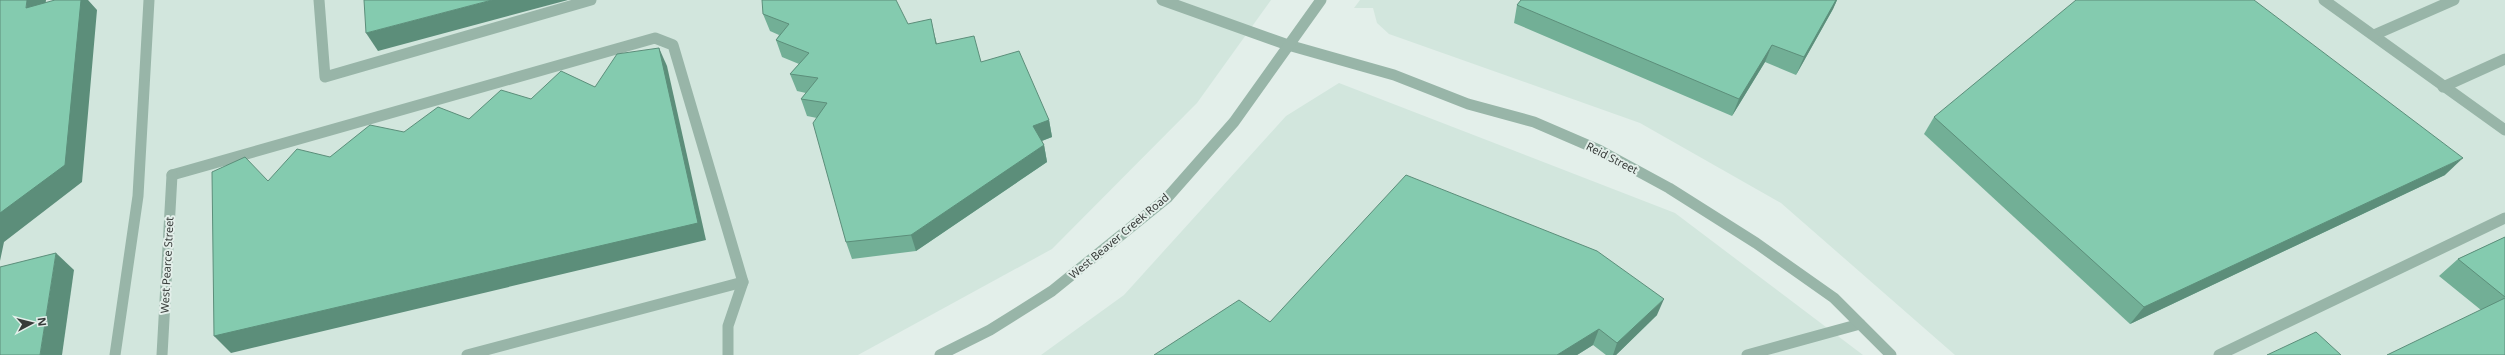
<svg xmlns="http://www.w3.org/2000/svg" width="2505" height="355" viewBox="0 0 2505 355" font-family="'Noto Sans',sans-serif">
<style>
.built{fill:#d2e6dd}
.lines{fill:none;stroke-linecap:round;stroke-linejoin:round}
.service{stroke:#98b5a8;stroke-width:11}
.minor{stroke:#98b5a8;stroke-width:11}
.tertiary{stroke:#98b5a8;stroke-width:11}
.wall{fill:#72af96}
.shaded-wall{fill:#5c8e7a}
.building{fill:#84cbaf;stroke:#5c8e7a}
.labels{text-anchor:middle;stroke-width:4;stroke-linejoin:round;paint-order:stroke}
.street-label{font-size:11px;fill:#373b39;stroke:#e3efea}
</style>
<rect width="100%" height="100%" fill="#e3efea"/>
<!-- built -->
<g class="built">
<path d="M0 0H1271L1197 103 1052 249 858 355H0Z"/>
<path d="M1360 0H2505V355H1955L1781 203 1640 123 1389 34 1377 23 1373 8H1354Z"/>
<path d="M1339 83 1675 213 1863 355H1041L1124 295 1286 116Z"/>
</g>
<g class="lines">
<!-- service -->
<g class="service">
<path d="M319 0 325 77 591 0"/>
<path d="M2324 0 2505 130"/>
<path d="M2374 35 2454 0"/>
<path d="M2443 87 2505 59"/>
<path d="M172 175 655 38 673 45 743 282 728 326V355"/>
<path d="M115 355 138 196 149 0"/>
<path d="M467 355 743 282"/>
<path d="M1747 355 1860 324"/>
<path d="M2219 355 2505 218"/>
</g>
<!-- minor -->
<g class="minor">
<path d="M1162 0 1288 45 1394 75 1468 104 1534 122 1599 150 1669 188 1756 243 1834 298 1891 355"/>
<path d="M162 355 172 175"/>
</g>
<!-- tertiary -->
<path class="tertiary" d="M940 355 990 330 1052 291 1167 198 1234 122 1321 0"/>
</g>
<!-- wall -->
<g class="wall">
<path d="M1521 0H1837L1833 9 1796 75 1765 62 1732 116 1514 23 1517 5Z"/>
<path d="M763 14 908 24 935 37 937 44 981 62 1049 120 1052 137 1042 141 1044 145 1047 162 916 251 852 259 846 242 817 118 807 116 801 99 806 93 797 91 790 74 799 64 782 57 776 40 779 35 770 31Z"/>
<path d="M1934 117 2445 175 2130 324 1924 134Z"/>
<path d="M2505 237V355L2481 310 2439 276 2458 259Z"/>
<path d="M1657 315 1616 355H1606L1593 345 1577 355H1154L1270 322Z"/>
</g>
<!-- shaded-wall -->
<g class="shaded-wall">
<path d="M27 0H46L43 26 26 8Z"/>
<path d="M81 0H88L97 10 82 182 4 242 0 261V213Z"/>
<path d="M492 0H568L378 51 366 33Z"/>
<path d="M1836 0H1837L1833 9 1796 75 1804 57Z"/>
<path d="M931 19 935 37 940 62 936 44Z"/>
<path d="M1772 45 1765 62 1732 116 1739 99Z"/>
<path d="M659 48 667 66 706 240 231 353 214 336Z"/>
<path d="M1049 120 1052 137 1036 143 1033 126Z"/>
<path d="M1044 145 1047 162 916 251 911 235Z"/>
<path d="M2463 158 2445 175 2130 324 2144 307Z"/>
<path d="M56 253 74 270 62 355H40Z"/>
<path d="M1664 299 1657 315 1616 355H1613L1617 343Z"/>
<path d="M1599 329 1593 345 1577 355H1557Z"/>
</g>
<!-- building -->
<g class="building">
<path d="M0 0H27L26 8 55 0H81L65 165 0 213Z"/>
<path d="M364 0H492L366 33Z"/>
<path d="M762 0H896L908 24 931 19 936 44 974 36 981 62 1019 51 1049 120 1033 126 1044 145 911 235 846 242 813 123 827 103 801 99 818 78 790 74 809 53 776 40 789 24 763 14Z"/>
<path d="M1521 0H1836L1804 57 1772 45 1739 99 1517 5Z"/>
<path d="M2076 0H2254L2463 158 2144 307 1934 117Z"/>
<path d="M659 48 698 223 214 336 212 172 245 157 268 181 297 149 330 157 370 125 404 132 438 107 469 119 501 90 531 99 561 71 595 87 617 54Z"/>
<path d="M1406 175 1597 251 1664 299 1617 343 1599 329 1557 355H1154L1239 300 1270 322Z"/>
<path d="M2505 237V297L2458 259Z"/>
<path d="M56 253 40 355H0V267Z"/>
<path d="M2505 298V355H2387Z"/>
<path d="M2316 332 2341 355H2267Z"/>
</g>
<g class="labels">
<!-- street labels -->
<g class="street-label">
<text transform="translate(1612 158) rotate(27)" y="4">Reid Street</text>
<text transform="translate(1119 236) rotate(-40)" y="4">West Beaver Creek Road</text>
<text transform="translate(167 265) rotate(-87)" y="4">West Pearce Street</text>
</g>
</g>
<!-- north arrow -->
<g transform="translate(32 323) rotate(83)" stroke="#e3efea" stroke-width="3" paint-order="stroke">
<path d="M0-3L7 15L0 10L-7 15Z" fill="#373b39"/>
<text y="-6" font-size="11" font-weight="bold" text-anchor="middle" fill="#373b39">N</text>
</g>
</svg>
